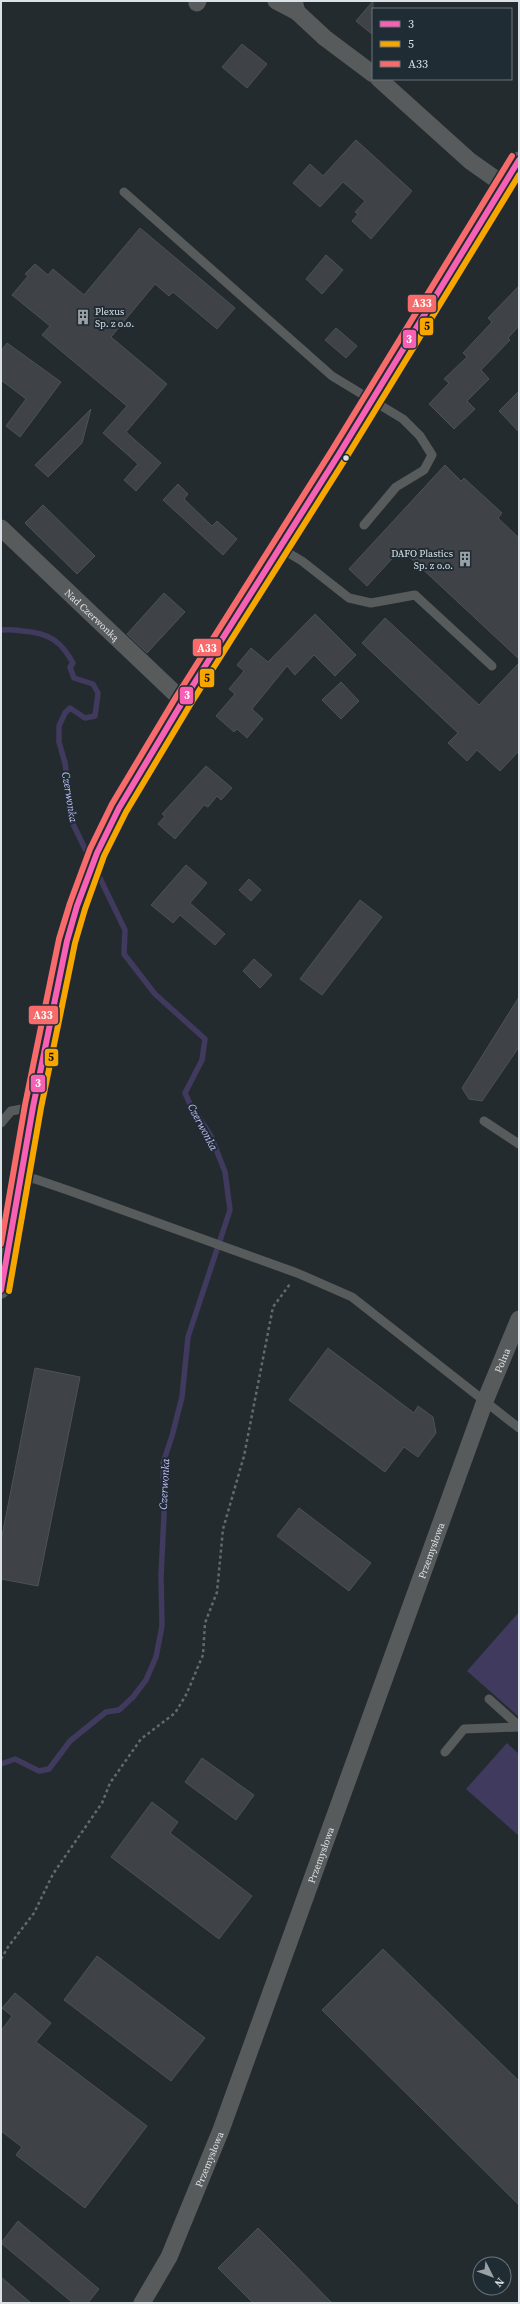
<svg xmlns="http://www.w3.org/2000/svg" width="520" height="2304" viewBox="0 0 520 2304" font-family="'Source Serif 4',serif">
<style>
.water{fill:#403a5e}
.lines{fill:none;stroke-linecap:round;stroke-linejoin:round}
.stream{stroke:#403a5e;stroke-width:5.5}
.building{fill:#3f4347;stroke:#4c5155}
.path{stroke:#65696a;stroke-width:2.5;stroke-dasharray:3 3;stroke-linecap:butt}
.service{stroke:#585b5b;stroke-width:9}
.minor{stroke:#585b5b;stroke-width:17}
.bus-1-casing{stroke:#202c33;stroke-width:9}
.bus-2-casing{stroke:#202c33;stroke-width:9}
.bus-3-casing{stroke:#202c33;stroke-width:9}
.bus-1{stroke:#f860b3;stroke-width:6}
.bus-2{stroke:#f7a600;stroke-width:6}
.bus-3{stroke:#f96b6b;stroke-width:6}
.bus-dot{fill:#dbe2e7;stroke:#202c33;stroke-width:1.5}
.labels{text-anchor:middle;stroke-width:4;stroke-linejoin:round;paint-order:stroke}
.poi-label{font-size:10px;fill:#dbe2e7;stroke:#202c33;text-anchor:start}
.street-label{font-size:10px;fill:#dbe2e7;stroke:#202c33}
.water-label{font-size:11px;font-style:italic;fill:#c6bff6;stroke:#202c33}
.line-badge{stroke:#202c33;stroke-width:1.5}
.badge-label{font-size:11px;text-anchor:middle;font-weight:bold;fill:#fff}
.pale-badge-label{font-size:11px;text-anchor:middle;font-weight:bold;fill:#111}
</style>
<rect width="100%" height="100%" fill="#242b2f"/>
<!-- water -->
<g class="water">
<path d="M519 1612V1717L467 1671Z"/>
<path d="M507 1743 519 1754V1836L466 1789Z"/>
</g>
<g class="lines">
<!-- stream -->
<g class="stream">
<path d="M1 630C8 629 16 630 23 631 49 633 61 641 73 663L70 667 74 678 93 684 98 693 95 716 85 718 70 708 65 713 59 726V742L65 763 73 824 91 861"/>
<path d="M1 1764 15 1759 39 1771 49 1769 70 1741 106 1712 119 1710 133 1697 146 1680 156 1657 162 1626 161 1576 164 1515 163 1463 172 1436 182 1397 188 1337 230 1210 225 1172 211 1136 190 1104 185 1093 202 1060 205 1039 155 994 124 954 125 930 95 868"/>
</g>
</g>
<!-- building -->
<g class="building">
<path d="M373 1V35L356 21Z"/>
<path d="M242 44 267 64 247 88 222 67Z"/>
<path d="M356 140 412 191 371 239 352 221 358 214 355 212 365 201 343 182 320 207 293 183 310 164 323 176Z"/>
<path d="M140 228 235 308 217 329 173 292 169 296 155 284 111 337 167 384 126 432 161 463 136 491 124 480 138 464 103 433 127 406 42 335 50 326 12 295 28 276 25 274 35 264 48 275 53 269 84 295Z"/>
<path d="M326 255 343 270 322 294 306 279Z"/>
<path d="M519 286V326L508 338 510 340 481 370 489 379 467 401 475 409 454 429 429 404 449 383 444 379 467 357 463 353 492 322 488 318Z"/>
<path d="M336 328 357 346 346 358 325 340Z"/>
<path d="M7 343 61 382 20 437 6 426 26 399 1 380V351Z"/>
<path d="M519 391V432L499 411Z"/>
<path d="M91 409 82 443 48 477 35 465Z"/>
<path d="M445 465 461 481 464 478 502 513 498 518 519 538V659L401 549 367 586 349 569Z"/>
<path d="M178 484 188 494 184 499 212 526 217 521 237 539 223 555 163 500Z"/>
<path d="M43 505 95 556 77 574 25 523Z"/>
<path d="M164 593 185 612 147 653 127 634Z"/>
<path d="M315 614 356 655 335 676 314 655 295 675 287 666 252 709 263 719 247 738 237 729 234 732 216 716 235 694 229 689 244 671 237 665 251 648 268 662Z"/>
<path d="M385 618 479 705 519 663V751L500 771 477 750 467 761 448 743 458 733 362 643Z"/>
<path d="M341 682 359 701 341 719 322 700Z"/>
<path d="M206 766 232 788 221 800 217 796 208 807 204 805 175 839 158 824 165 816 162 814Z"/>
<path d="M186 865 207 883 190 903 225 934 215 945 180 915 173 923 151 905Z"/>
<path d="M249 879 261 890 251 901 239 890Z"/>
<path d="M360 900 382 917 322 995 300 979Z"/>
<path d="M254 959 272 975 260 988 243 971Z"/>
<path d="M519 997V1047L482 1101 469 1099 462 1088Z"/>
<path d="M328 1348 414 1413 418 1406 433 1417 436 1433 418 1457 404 1447 385 1472 289 1400Z"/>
<path d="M35 1368 80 1377 38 1586 1 1579V1541Z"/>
<path d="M299 1508 371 1563 349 1591 277 1536Z"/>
<path d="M202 1758 254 1795 236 1820 185 1782Z"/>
<path d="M152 1802 178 1822 170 1833 252 1896 219 1939 111 1857Z"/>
<path d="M383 1949 519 2081V2205L322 2010Z"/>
<path d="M97 1956 205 2038 171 2081 64 2000Z"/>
<path d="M15 1993 51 2023 36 2042 147 2126 85 2208 16 2155 22 2147 1 2131V2031L12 2016 2 2008Z"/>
<path d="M18 2221 99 2289 88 2303H73L1 2243Z"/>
<path d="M258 2228 293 2263 332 2303H253L218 2268Z"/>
<path d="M1 2277 31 2303H1Z"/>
</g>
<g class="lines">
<!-- path -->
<path class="path" d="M1 1959 8 1947 34 1913 53 1874 102 1803 110 1783 141 1739 175 1713 186 1695 203 1655 205 1623 217 1592 223 1529 244 1456 273 1307 290 1284"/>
<!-- service -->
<g class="service">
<path d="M124 192 332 376 403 419 420 436 432 455 424 470 396 487 364 525"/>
<path d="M280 548 302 561 349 598 371 603 415 595 492 666"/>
<path d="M484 1121 519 1144"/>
<path d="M1 1123 11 1111 33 1107"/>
<path d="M21 1178 35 1179 70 1191 297 1273 352 1297 519 1428"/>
<path d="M489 1699 519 1726"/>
<path d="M445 1752 464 1729 519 1727"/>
</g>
<!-- minor -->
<g class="minor">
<path d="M276 1 297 12"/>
<path d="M294 1 297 12 325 38 373 74"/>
<path d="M197 3 198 1"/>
<path d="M379 79 470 161 504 185"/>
<path id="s1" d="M1 528 183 701"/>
<path d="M1 1290 33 1107 67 941 77 906 97 853 119 808 183 701 339 454 519 160"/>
<path id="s2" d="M142 2303 169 2257 221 2130 485 1401 519 1319"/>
</g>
<defs>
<path id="bus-1" d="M1 1290 33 1107 67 941 77 906 97 853 119 808 183 701 339 454 519 160"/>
<path id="bus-2" d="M9 1291 41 1108 75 943 85 909 104 856 126 812 190 705 346 458 519 175"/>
<path id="bus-3" d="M1 1244 25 1105 59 939 70 903 90 849 112 804 176 697 332 450 512 156"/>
</defs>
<!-- bus-1 casing -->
<use href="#bus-1" class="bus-1-casing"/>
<!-- bus-2 casing -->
<use href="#bus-2" class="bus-2-casing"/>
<!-- bus-3 casing -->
<use href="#bus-3" class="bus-3-casing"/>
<!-- bus-1 -->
<use href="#bus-1" class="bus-1"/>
<!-- bus-2 -->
<use href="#bus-2" class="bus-2"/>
<!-- bus-3 -->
<use href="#bus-3" class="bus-3"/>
</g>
<!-- icons -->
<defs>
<symbol id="building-bare" viewBox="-9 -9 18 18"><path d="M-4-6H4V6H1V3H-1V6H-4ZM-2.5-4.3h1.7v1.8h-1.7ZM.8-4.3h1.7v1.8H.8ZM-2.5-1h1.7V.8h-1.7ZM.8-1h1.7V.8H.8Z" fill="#9ba2a7" stroke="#202c33" stroke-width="2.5" paint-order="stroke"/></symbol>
</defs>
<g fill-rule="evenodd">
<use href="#building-bare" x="72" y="306" width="22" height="22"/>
<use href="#building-bare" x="454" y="548" width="22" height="22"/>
</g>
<!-- markers -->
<circle class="bus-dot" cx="346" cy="458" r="3.5"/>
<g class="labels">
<!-- poi labels -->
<g class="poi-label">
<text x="95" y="315">Plexus<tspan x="95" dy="12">Sp. z o.o.</tspan></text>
<text x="453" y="557" text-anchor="end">DAFO Plastics<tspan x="453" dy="12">Sp. z o.o.</tspan></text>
</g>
<!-- street labels -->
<g class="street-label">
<text dy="4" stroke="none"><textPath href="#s1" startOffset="126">Nad Czerwonką</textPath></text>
<text dy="4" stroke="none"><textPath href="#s2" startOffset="1010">Polna</textPath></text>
<text dy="4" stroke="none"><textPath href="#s2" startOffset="807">Przemysłowa</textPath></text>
<text dy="4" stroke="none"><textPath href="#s2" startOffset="483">Przemysłowa</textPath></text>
<text dy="4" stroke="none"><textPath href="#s2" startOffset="159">Przemysłowa</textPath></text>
</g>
<!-- water labels -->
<g class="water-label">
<text transform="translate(70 797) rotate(81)" y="4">Czerwonka</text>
<text transform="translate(203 1127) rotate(62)" y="4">Czerwonka</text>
<text transform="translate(164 1484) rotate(-87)" y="4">Czerwonka</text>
</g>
</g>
<g class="line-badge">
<rect x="407" y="294" width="30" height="19" rx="4" fill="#f96b6b"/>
<rect x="419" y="317" width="15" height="19" rx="4" fill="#f7a600"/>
<rect x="402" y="329" width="15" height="20" rx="4" fill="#f860b3"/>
<rect x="192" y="638" width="30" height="19" rx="4" fill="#f96b6b"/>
<rect x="199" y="668" width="16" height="20" rx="4" fill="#f7a600"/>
<rect x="179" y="686" width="15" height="19" rx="4" fill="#f860b3"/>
<rect x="28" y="1005" width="31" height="20" rx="4" fill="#f96b6b"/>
<rect x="44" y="1048" width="15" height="19" rx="4" fill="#f7a600"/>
<rect x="30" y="1074" width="16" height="19" rx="4" fill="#f860b3"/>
</g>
<g class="badge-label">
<text x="422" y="307">A33</text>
<text x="409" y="343">3</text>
<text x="207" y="652">A33</text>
<text x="187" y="699">3</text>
<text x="43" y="1019">A33</text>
<text x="38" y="1087">3</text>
</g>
<g class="pale-badge-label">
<text x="427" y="330">5</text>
<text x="207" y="682">5</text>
<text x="51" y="1061">5</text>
</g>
<!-- border -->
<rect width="520" height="2304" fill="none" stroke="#dbe2e7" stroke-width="4"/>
<!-- legend -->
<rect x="372" y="8" width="140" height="72" fill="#202c33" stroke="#6b757b"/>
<rect x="380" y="21" width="20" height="6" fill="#f860b3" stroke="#6b757b"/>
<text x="408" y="28" font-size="12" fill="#dbe2e7">3</text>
<rect x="380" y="41" width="20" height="6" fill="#f7a600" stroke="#6b757b"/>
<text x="408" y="48" font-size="12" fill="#dbe2e7">5</text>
<rect x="380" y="61" width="20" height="6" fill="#f96b6b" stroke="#6b757b"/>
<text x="408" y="68" font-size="12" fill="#dbe2e7">A33</text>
<!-- north arrow -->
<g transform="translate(492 2276) rotate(132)"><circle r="19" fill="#202c33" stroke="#6b757b"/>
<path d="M0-3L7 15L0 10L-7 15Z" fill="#9ba2a7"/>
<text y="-6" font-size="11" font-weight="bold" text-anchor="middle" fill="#dbe2e7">N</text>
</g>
</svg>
